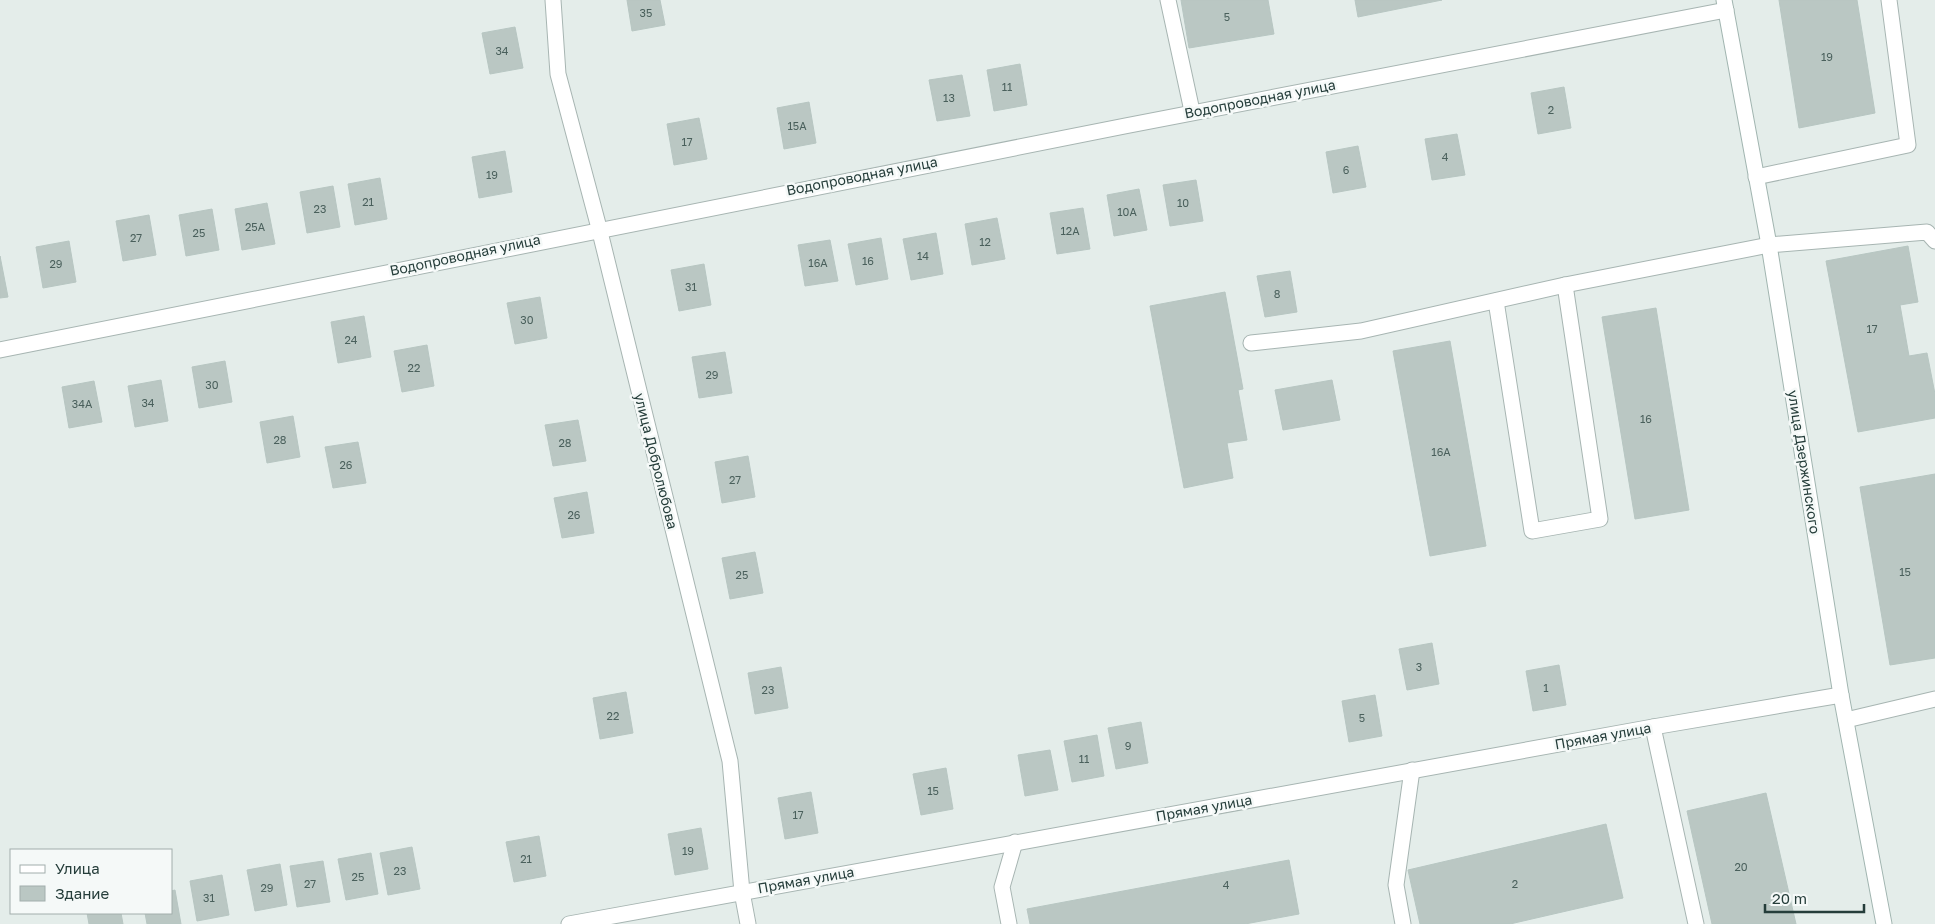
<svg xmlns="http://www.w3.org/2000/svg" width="1935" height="924" viewBox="0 0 1935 924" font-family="'Golos Text',sans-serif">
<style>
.building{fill:#bac7c3;stroke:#b7c6c2}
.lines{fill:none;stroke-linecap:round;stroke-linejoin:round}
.service-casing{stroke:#a7b5b2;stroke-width:17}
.minor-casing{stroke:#a7b5b2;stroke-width:17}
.secondary-casing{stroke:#a1b5b0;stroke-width:17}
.service{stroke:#fff;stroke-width:15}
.minor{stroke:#fff;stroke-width:15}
.secondary{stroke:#fff;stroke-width:15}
.labels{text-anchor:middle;stroke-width:5;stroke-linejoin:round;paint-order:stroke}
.number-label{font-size:11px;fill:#4a605c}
.street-label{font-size:14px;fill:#253d3a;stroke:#f5f9f8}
</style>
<rect width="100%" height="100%" fill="#e4edea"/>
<!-- building -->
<g class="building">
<path d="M627 0H660L665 25 632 31Z"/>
<path d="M1181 0H1268L1274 34 1189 48Z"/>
<path d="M1355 0H1442L1358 17Z"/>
<path d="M1779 0H1857L1875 113 1799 128Z"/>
<path d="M515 27 523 68 490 74 482 33Z"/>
<path d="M1020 64 1027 105 994 111 987 70Z"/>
<path d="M962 75 970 116 937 121 929 80Z"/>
<path d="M1564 87 1571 128 1538 134 1531 93Z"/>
<path d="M809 102 816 143 784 149 777 108Z"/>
<path d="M699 118 707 159 674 165 667 124Z"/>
<path d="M1457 134 1465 175 1432 180 1425 139Z"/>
<path d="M1358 146 1366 187 1333 193 1326 152Z"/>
<path d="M505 151 512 192 479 198 472 157Z"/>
<path d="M380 178 387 219 355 225 348 184Z"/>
<path d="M1196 180 1203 221 1170 226 1163 185Z"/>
<path d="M333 186 340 227 307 233 300 192Z"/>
<path d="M1139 189 1147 230 1114 236 1107 195Z"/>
<path d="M267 203 275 244 242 250 235 209Z"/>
<path d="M1083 208 1090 249 1057 254 1050 213Z"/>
<path d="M212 209 219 250 186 256 179 215Z"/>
<path d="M149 215 156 255 123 261 116 221Z"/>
<path d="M997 218 1005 259 972 265 965 224Z"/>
<path d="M936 233 943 274 911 280 903 239Z"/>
<path d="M881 238 888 279 856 285 848 244Z"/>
<path d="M830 240 838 281 805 286 798 245Z"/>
<path d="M69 241 76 282 43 288 36 247Z"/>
<path d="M1908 246 1918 302 1900 305 1909 356 1927 353 1935 394V418L1858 432 1826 261Z"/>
<path d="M0 256 8 297 0 298Z"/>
<path d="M704 264 711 305 679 311 671 270Z"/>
<path d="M1290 271 1297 312 1265 317 1257 276Z"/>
<path d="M1225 292 1243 389 1238 390 1247 440 1227 443 1233 478 1184 488 1150 306Z"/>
<path d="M540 297 547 338 515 344 507 303Z"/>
<path d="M1656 308 1689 510 1635 519 1602 317Z"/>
<path d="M364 316 371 357 338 363 331 322Z"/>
<path d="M1450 341 1486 546 1430 556 1393 351Z"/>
<path d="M427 345 434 386 402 392 394 351Z"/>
<path d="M725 352 732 393 699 398 692 357Z"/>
<path d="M225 361 232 402 199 408 192 367Z"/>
<path d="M161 380 168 421 135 427 128 386Z"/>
<path d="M1332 380 1340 420 1283 430 1275 390Z"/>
<path d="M94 381 102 422 69 428 62 387Z"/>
<path d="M293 416 300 457 267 463 260 422Z"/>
<path d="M578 420 586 461 553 466 545 425Z"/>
<path d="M358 442 366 483 333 488 325 447Z"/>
<path d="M748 456 755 497 722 503 715 462Z"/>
<path d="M1935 474V658L1890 665 1860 487Z"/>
<path d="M587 492 594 533 562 538 554 498Z"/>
<path d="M755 552 763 593 730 599 722 558Z"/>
<path d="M1432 643 1439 684 1407 690 1399 649Z"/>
<path d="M1559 665 1566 705 1533 711 1526 671Z"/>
<path d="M781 667 788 708 755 714 748 673Z"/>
<path d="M626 692 633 733 600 739 593 698Z"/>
<path d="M1375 695 1382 736 1349 742 1342 701Z"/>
<path d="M1141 722 1148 763 1116 769 1108 728Z"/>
<path d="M1097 735 1104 776 1072 782 1064 741Z"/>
<path d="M1050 750 1058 790 1025 796 1018 755Z"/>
<path d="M946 768 953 809 921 815 913 774Z"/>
<path d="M811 792 818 833 785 839 778 798Z"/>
<path d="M1766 793 1796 924H1712L1687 811Z"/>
<path d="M1606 824 1623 898 1510 924H1420L1408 870Z"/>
<path d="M701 828 708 869 675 875 668 834Z"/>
<path d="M539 836 546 876 514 882 506 842Z"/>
<path d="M412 847 420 889 388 895 380 853Z"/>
<path d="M371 853 378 894 346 900 338 859Z"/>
<path d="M1289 860 1299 914 1245 924H1030L1027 909Z"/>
<path d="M323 861 330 902 297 907 290 866Z"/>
<path d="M280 864 287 905 255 911 247 870Z"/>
<path d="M222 875 229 915 197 921 190 881Z"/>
<path d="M175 890 181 924H147L145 913H171V891Z"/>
<path d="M87 913H121L123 924H89Z"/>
</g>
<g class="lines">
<defs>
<g id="service">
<path d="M1756 177 1908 145 1889 0"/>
<path d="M1496 301 1532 531 1600 519 1565 285"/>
<path d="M1251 343 1361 331 1565 285 1769 245 1927 232 1935 241"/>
<path d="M1846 720 1935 699"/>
<path d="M1653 727 1696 924"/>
<path d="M1009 924 1002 887 1015 842"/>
<path d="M1403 924 1396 885 1412 770"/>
</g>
<g id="minor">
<path d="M553 0 558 74 599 228 730 761 742 892 748 924"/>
<path d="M1168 0 1192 111"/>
<path d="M0 350C575 233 1150 120 1726 10"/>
<path d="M569 924 1653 727 1841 695"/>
</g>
<path id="secondary" d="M1724 0 1769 245 1841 695 1884 924"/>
</defs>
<!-- service casing -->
<use href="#service" class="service-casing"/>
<!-- minor casing -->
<use href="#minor" class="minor-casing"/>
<!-- secondary casing -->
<use href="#secondary" class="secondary-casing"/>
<!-- service -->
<use href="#service" class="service"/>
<!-- minor -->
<use href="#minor" class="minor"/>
<!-- secondary -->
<use href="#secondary" class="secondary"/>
</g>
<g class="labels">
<!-- number labels -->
<g class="number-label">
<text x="646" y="17">35</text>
<text x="1227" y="21">5</text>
<text x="502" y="55">34</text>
<text x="1827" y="61">19</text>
<text x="1007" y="91">11</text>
<text x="949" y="102">13</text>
<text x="1551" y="114">2</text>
<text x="797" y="130">15А</text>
<text x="687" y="146">17</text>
<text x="1445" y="161">4</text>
<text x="1346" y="174">6</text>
<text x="492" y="179">19</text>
<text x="368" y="206">21</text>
<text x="1183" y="207">10</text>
<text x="320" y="213">23</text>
<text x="1127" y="216">10А</text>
<text x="255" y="231">25А</text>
<text x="1070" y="235">12А</text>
<text x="199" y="237">25</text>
<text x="136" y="242">27</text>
<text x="985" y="246">12</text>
<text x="923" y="260">14</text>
<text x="868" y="265">16</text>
<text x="818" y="267">16А</text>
<text x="56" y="268">29</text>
<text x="691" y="291">31</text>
<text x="1277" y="298">8</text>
<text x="527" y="324">30</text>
<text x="1872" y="333">17</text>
<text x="351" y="344">24</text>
<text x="414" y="372">22</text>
<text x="712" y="379">29</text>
<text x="212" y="389">30</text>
<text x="148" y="407">34</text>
<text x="82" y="408">34А</text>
<text x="1646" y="423">16</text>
<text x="280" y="444">28</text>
<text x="565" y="447">28</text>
<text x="1441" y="456">16А</text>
<text x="346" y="469">26</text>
<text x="735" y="484">27</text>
<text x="574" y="519">26</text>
<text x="1905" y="576">15</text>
<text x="742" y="579">25</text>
<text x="1419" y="671">3</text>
<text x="1546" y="692">1</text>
<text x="768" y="694">23</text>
<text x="613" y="720">22</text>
<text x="1362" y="722">5</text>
<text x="1128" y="750">9</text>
<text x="1084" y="763">11</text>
<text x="933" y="795">15</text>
<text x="798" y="819">17</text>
<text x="688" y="855">19</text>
<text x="526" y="863">21</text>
<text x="1741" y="871">20</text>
<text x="400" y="875">23</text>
<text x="358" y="881">25</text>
<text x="310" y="888">27</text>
<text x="1515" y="888">2</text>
<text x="1226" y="889">4</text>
<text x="267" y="892">29</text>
<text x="209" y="902">31</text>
</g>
<!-- street labels -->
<g class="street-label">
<text transform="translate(1260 99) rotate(-11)" y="5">Водопроводная улица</text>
<text transform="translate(862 176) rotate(-11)" y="5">Водопроводная улица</text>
<text transform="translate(465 255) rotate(-12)" y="5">Водопроводная улица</text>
<text transform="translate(656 461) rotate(76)" y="5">улица Добролюбова</text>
<text transform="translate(1804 462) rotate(81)" y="5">улица Дзержинского</text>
<text transform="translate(1603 736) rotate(-10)" y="5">Прямая улица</text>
<text transform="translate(1204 808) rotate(-10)" y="5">Прямая улица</text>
<text transform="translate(806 880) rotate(-10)" y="5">Прямая улица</text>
</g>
</g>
<!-- legend -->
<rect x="10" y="849" width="162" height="65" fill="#f5f9f8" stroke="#a2aeac"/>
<rect x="20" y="865" width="25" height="8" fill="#ffffff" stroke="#a2aeac"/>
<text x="55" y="874" font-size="15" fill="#253d3a">Улица</text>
<rect x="20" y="886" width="25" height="15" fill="#bac7c3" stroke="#a2aeac"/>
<text x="55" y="899" font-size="15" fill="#253d3a">Здание</text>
<!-- scale -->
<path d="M1765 904v8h99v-8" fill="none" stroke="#253d3a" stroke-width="2.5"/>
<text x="1772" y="904" font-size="15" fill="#253d3a" stroke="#f5f9f8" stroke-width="4" paint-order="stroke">20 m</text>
</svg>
